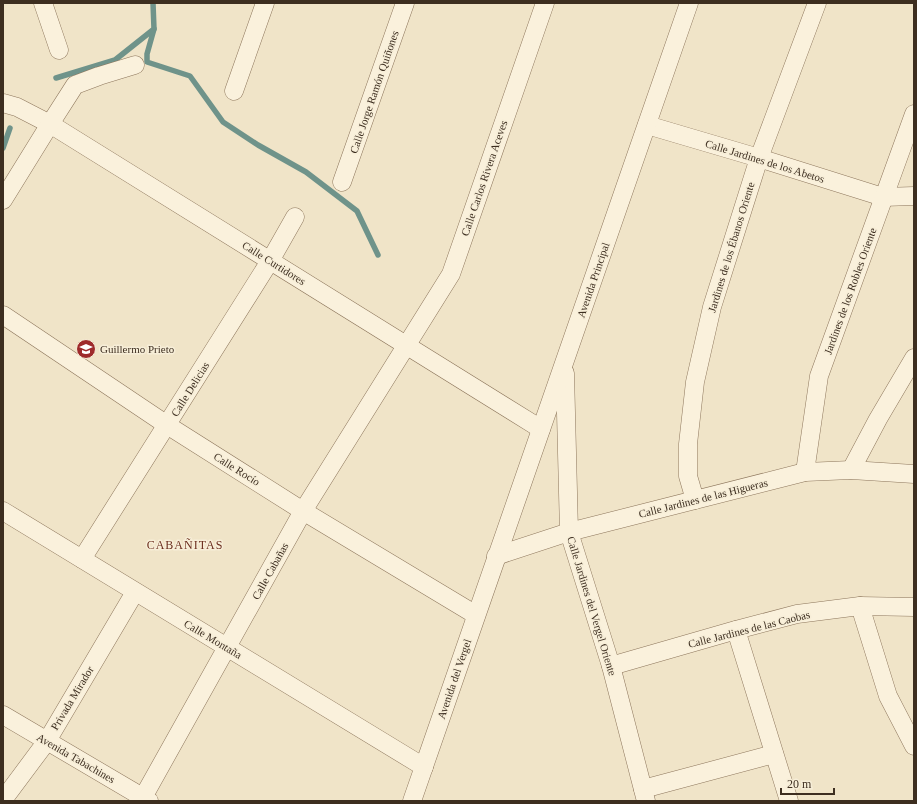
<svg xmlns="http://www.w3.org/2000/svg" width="917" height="804" viewBox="0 0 917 804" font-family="Georgia,serif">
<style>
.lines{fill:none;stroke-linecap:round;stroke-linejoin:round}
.stream{stroke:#6f938a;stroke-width:5.5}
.minor-casing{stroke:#8d765c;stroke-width:19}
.minor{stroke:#faf1dc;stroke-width:18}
.labels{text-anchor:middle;stroke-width:3;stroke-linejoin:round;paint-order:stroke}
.street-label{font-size:11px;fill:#3d2e20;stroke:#f7eed8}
.poi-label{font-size:11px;fill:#3d2e20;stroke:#f7eed8;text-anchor:start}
.neighbourhood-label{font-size:12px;letter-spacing:1px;fill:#6b2e1e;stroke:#f7eed8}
</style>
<rect width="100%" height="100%" fill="#f0e4c8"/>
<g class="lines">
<!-- stream -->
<g class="stream">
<path d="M154 29 147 54V62L190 76 223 122 258 145 306 172 357 211 378 255"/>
<path d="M56 78 115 60 154 29 153 3"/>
<path d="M3 148 10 128"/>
</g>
<defs>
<g id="minor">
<path d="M43 3 59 50"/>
<path d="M234 91 265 3"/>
<path d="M3 103 17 107 50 124 541 429"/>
<path d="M647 125 759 158 883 197 914 196"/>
<path d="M342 182 405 3"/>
<path d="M3 200 50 124 75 85 99 76 135 65"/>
<path d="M3 315 167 425 303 511 476 615"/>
<path d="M565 373 569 532 611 666 646 801"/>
<path d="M851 470 878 419 914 358"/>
<path d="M805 472 819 376 914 114"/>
<path d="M695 500 688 476V444L695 382 712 307 759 158 817 3"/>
<path d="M3 511 424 767"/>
<path d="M496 556 569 532 805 472 851 470 914 474"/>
<path d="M82 559 270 261 295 217"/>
<path d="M860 606 888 696 914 746"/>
<path d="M736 630 789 801"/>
<path d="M611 666 736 630 797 614 860 606 914 607"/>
<path d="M3 715 149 801"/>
<path d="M643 789 774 754"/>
<path d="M3 800 47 741 135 592"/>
<path d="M141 801 303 511 451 274 545 3"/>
<path d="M412 801 689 3"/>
</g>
</defs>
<!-- minor casing -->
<use href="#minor" class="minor-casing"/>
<!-- minor -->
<use href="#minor" class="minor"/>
</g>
<!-- icons -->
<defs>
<symbol id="school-disc" viewBox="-11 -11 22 22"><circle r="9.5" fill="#9e2a2b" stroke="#f7eed8"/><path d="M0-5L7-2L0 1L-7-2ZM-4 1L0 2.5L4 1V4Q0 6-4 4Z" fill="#fff"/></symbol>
</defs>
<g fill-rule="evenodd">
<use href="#school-disc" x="75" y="338" width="22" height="22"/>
</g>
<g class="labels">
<!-- street labels -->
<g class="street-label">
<text transform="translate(374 92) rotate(-71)" y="4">Calle Jorge Ramón Quiñones</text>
<text transform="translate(765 161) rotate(17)" y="4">Calle Jardines de los Abetos</text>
<text transform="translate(484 178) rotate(-71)" y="4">Calle Carlos Rivera Aceves</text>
<text transform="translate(731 247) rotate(-73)" y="4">Jardines de los Ébanos Oriente</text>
<text transform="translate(274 263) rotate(32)" y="4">Calle Curtidores</text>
<text transform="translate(593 280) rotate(-71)" y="4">Avenida Principal</text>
<text transform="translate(850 291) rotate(-70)" y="4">Jardines de los Robles Oriente</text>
<text transform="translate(190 389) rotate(-58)" y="4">Calle Delicias</text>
<text transform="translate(237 469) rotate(32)" y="4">Calle Rocío</text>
<text transform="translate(703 498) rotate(-14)" y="4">Calle Jardines de las Higueras</text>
<text transform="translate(270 571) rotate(-61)" y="4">Calle Cabañas</text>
<text transform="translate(592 606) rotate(73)" y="4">Calle Jardines del Vergel Oriente</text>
<text transform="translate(749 629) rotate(-14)" y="4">Calle Jardines de las Caobas</text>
<text transform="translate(213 639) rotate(31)" y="4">Calle Montaña</text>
<text transform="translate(454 679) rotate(-71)" y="4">Avenida del Vergel</text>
<text transform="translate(72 698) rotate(-59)" y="4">Privada Mirador</text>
<text transform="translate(76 758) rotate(30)" y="4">Avenida Tabachines</text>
</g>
<!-- poi labels -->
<g class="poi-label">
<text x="100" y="353">Guillermo Prieto</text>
</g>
<!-- neighbourhood labels -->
<g class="neighbourhood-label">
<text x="185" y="549">CABAÑITAS</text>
</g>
</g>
<!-- border -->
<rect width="917" height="804" fill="none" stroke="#3d2e20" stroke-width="8"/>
<!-- scale -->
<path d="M781 788v6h53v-6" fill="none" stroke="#3d2e20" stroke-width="2"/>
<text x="787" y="788" font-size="12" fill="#3d2e20" stroke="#f7eed8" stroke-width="3" paint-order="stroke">20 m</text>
</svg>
